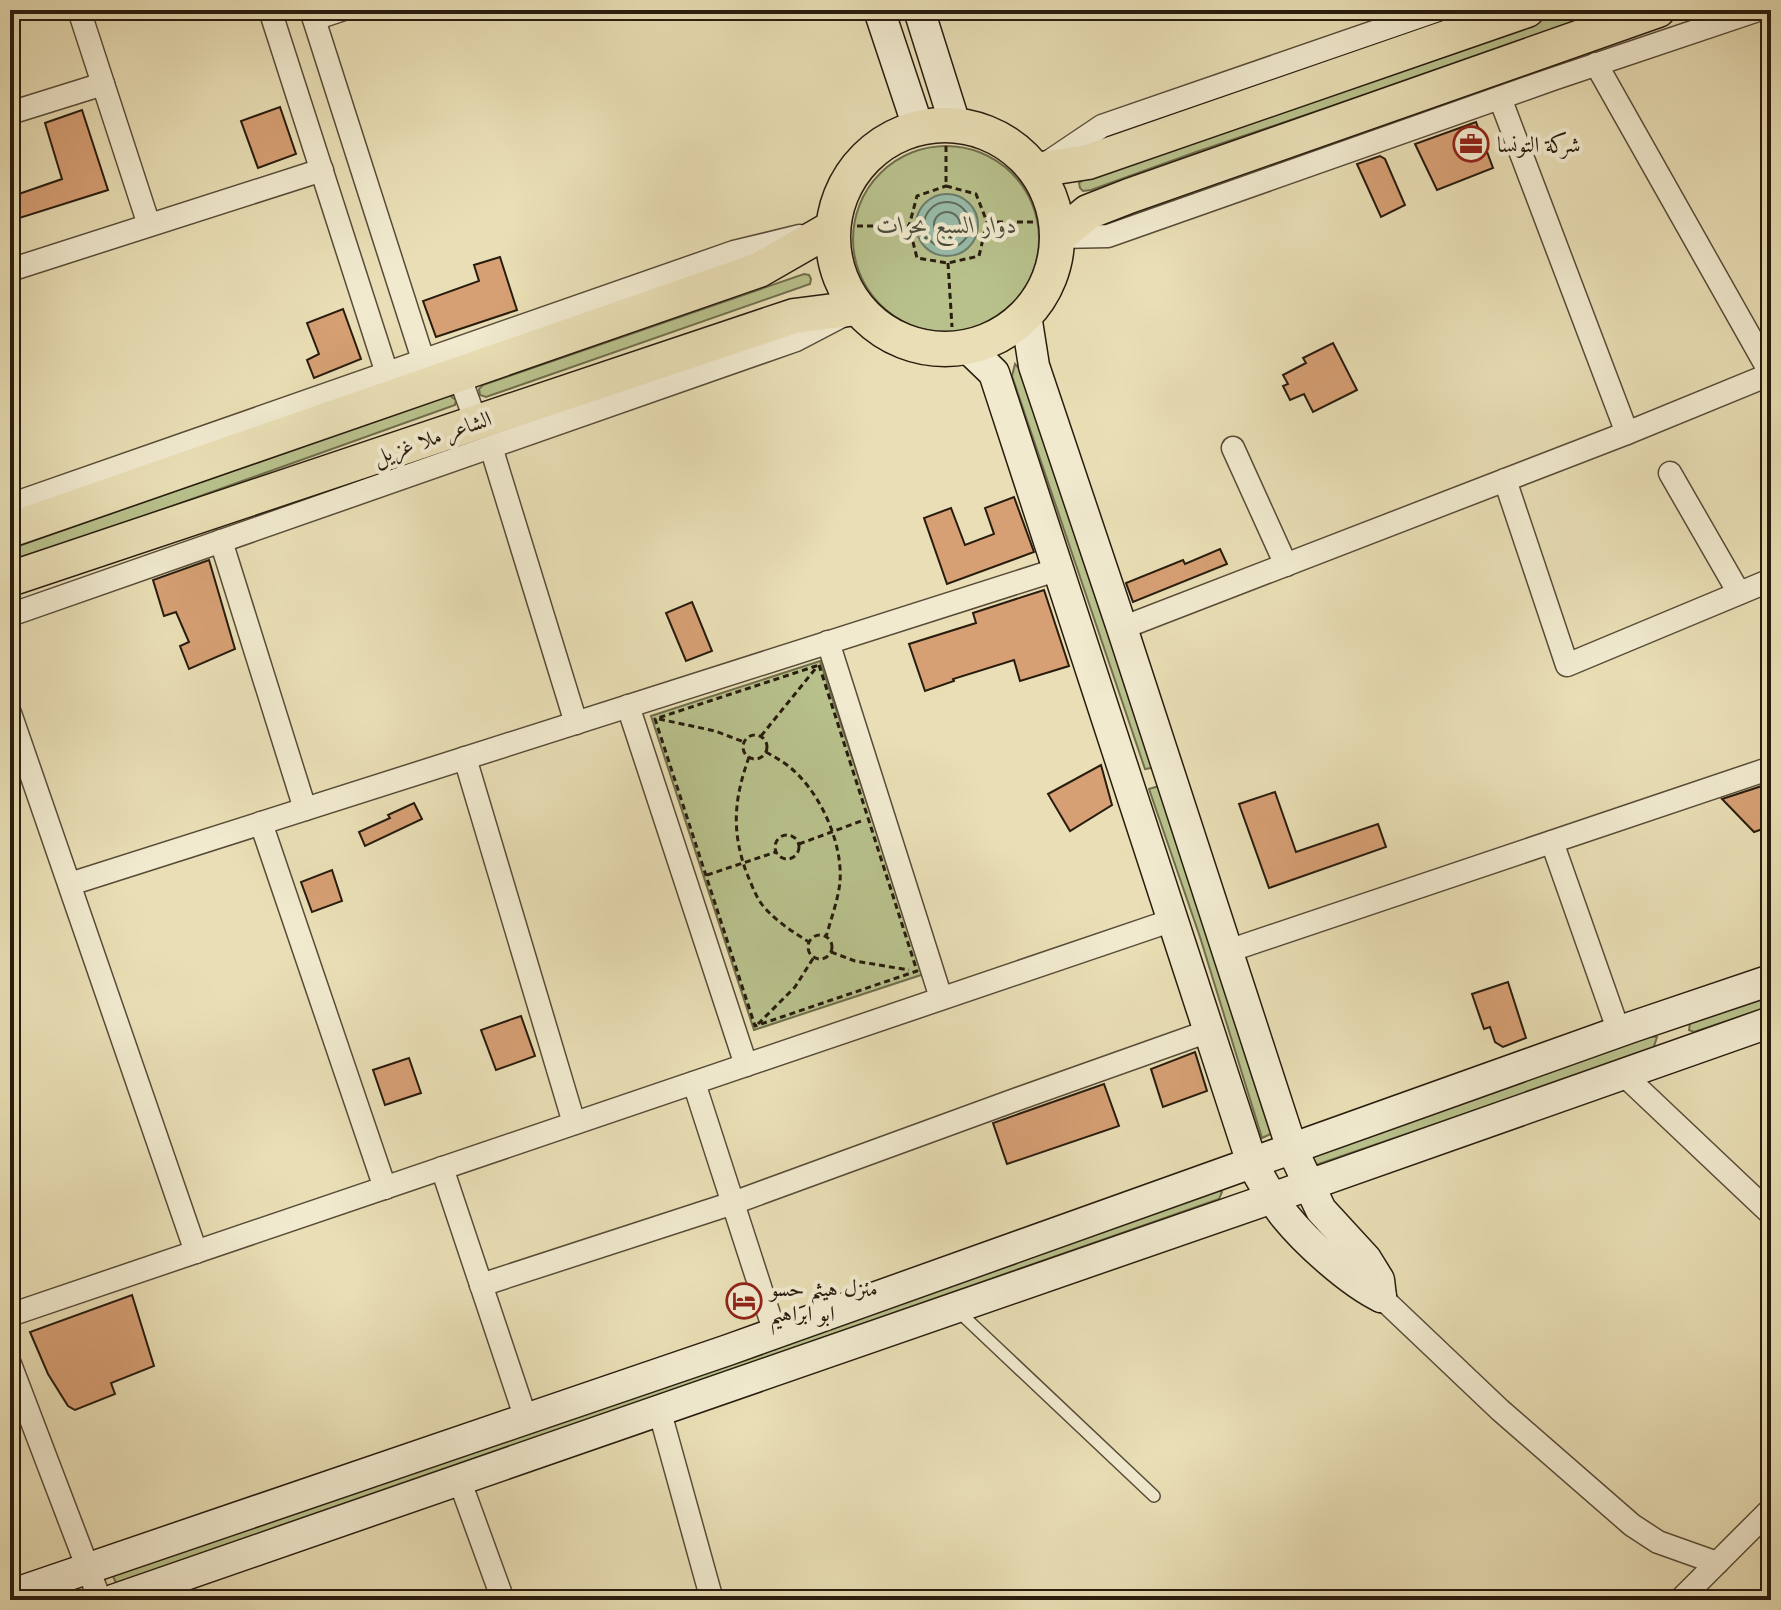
<svg xmlns="http://www.w3.org/2000/svg" width="1781" height="1610" viewBox="0 0 1781 1610" font-family="'Libre Caslon Text',Amiri,serif">
<style>
.green{fill:#b8c18c;stroke:#706e4d;stroke-width:2}
.water{fill:#98bcaa;stroke:#6b7c6c;stroke-width:2}
.lines{fill:none;stroke-linecap:round;stroke-linejoin:round}
.shore{stroke:#606c5c;stroke-width:2}
.building{fill:#d69f74;stroke:#281c0e;stroke-width:2}
.service-casing{stroke:#584c38;stroke-width:14}
.minor-casing{stroke:#584c38;stroke-width:25}
.secondary-casing{stroke:#281c0e;stroke-width:33}
.primary-casing{stroke:#281c0e;stroke-width:37}
.path{stroke:#281c0e;stroke-width:3;stroke-dasharray:6 4;stroke-linecap:butt}
.service{stroke:#f1eacf;stroke-width:11}
.minor{stroke:#f1eacf;stroke-width:22}
.secondary{stroke:#f1eacf;stroke-width:30}
.primary{stroke:#e9deb5;stroke-width:34}
.labels{text-anchor:middle;stroke-width:8;stroke-linejoin:round;paint-order:stroke}
.poi-label{font-size:22px;fill:#281c0e;stroke:#f1eacf;text-anchor:start}
.street-label{font-size:22px;fill:#281c0e;stroke:#f1eacf}
.water-label{font-size:24px;font-style:italic;fill:#4a4c3d;stroke:#f1eacf}
</style>
<rect width="100%" height="100%" fill="#e9deb5"/>
<filter id="stains"><feTurbulence type="fractalNoise" baseFrequency=".0025" numOctaves="4"/><feColorMatrix values="0 0 0 0 .2 0 0 0 0 .09 0 0 0 0 .02 0 0 0 .5 -.17"/></filter>
<radialGradient id="worn" r=".72"><stop offset=".6" stop-color="#630" stop-opacity="0"/><stop offset="1" stop-color="#630" stop-opacity=".3"/></radialGradient>
<!-- green -->
<g class="green">
<path d="M1571 10H1616L1196 152 1091 190 1083 191 1080 188 1079 183 1086 178Z"/>
<circle cx="946" cy="239" r="93"/>
<path d="M804 274 809 275 811 279 810 284 486 397 480 395 479 389 483 385Z"/>
<path d="M1015 364 1026 376 1157 767 1145 769 1012 376Z"/>
<path d="M449 395 456 400 455 405 10 564V549Z"/>
<path d="M820 661 924 974 754 1030 651 716Z"/>
<path d="M1159 786 1273 1133 1262 1138 1200 937 1149 789Z"/>
<path d="M1771 995V1006L1694 1032 1689 1030 1690 1023Z"/>
<path d="M1647 1036 1657 1037 1653 1049 1310 1167 1305 1155Z"/>
<path d="M1216 1189 1222 1192 1219 1199 117 1585 112 1574Z"/>
</g>
<!-- water -->
<circle class="water" cx="947" cy="225" r="31"/>
<g class="lines">
<!-- shore -->
<g class="shore">
<circle cx="947" cy="225" r="23"/>
<circle cx="947" cy="225" r="13"/>
</g>
</g>
<!-- building -->
<g class="building">
<path d="M280 107 296 154 258 168 241 121Z"/>
<path d="M82 110 108 190 10 221V197L62 179 45 123Z"/>
<path d="M1476 122 1493 168 1437 190 1415 144Z"/>
<path d="M1380 156 1385 159 1405 205 1381 217 1357 164Z"/>
<path d="M500 257 517 310 436 337 423 301 479 281 474 265Z"/>
<path d="M343 309 361 359 314 378 307 360 319 354 307 323Z"/>
<path d="M1333 343 1357 390 1313 412 1304 394 1290 400 1283 386 1288 384 1283 375 1306 363 1303 358Z"/>
<path d="M1014 497 1034 552 947 584 924 518 951 508 965 545 994 534 985 508Z"/>
<path d="M1220 549 1227 564 1133 602 1126 583 1183 560 1185 564Z"/>
<path d="M209 560 235 649 189 669 180 646 189 642 176 612 164 616 153 580Z"/>
<path d="M1044 590 1069 666 1020 681 1014 660 953 679 954 681 925 691 909 644 976 623 973 613Z"/>
<path d="M692 602 712 651 686 661 666 613Z"/>
<path d="M1101 765 1112 805 1070 831 1048 794Z"/>
<path d="M1771 783V826L1754 832 1722 799Z"/>
<path d="M1275 792 1296 852 1378 824 1386 847 1269 888 1239 804Z"/>
<path d="M414 803 422 819 365 846 359 832 390 818 388 815Z"/>
<path d="M332 870 342 901 312 912 301 882Z"/>
<path d="M1508 982 1526 1038 1503 1047 1495 1042 1490 1027 1484 1029 1472 994Z"/>
<path d="M521 1016 535 1056 496 1070 481 1030Z"/>
<path d="M1195 1052 1207 1091 1163 1107 1151 1069Z"/>
<path d="M409 1058 421 1093 385 1105 373 1070Z"/>
<path d="M1104 1084 1119 1126 1007 1164 993 1123Z"/>
<path d="M132 1295 154 1366 111 1383 115 1394 75 1410 68 1406 48 1374 30 1332Z"/>
</g>
<g class="lines">
<defs>
<path id="service" d="M957 1310 1154 1496"/>
<g id="minor">
<path d="M79 10 149 225"/>
<path d="M270 10 391 386"/>
<path d="M311 10 427 372"/>
<path d="M314 19 341 10"/>
<path d="M1596 64 1771 374"/>
<path d="M1500 98 1627 433"/>
<path d="M10 113 103 84"/>
<path d="M1047 163 1102 126 1438 10"/>
<path d="M1058 237 1108 236 1553 79 1758 10"/>
<path d="M10 270 322 170"/>
<path d="M459 375 476 422"/>
<path d="M491 447 576 723"/>
<path d="M1233 448 1286 565"/>
<path d="M1670 473 1739 593"/>
<path d="M1505 480 1567 665 1771 580"/>
<path d="M10 505 734 252 800 236"/>
<path d="M221 541 305 809"/>
<path d="M10 615 796 340 842 316"/>
<path d="M1122 628 1627 433 1771 374"/>
<path d="M828 642 941 998"/>
<path d="M628 706 746 1065"/>
<path d="M10 713 196 1252"/>
<path d="M465 758 574 1123"/>
<path d="M261 823 385 1188"/>
<path d="M1552 842 1619 1032"/>
<path d="M70 884 1059 569"/>
<path d="M1228 951 1771 768"/>
<path d="M1623 1074 1771 1214"/>
<path d="M694 1083 775 1333"/>
<path d="M442 1168 526 1419"/>
<path d="M481 1285 733 1203 1012 1101 1209 1031"/>
<path d="M1381 1297 1500 1410 1632 1525 1658 1542 1717 1563"/>
<path d="M10 1315 1173 920"/>
<path d="M10 1364 100 1600"/>
<path d="M659 1409 712 1600"/>
<path d="M459 1479 503 1600"/>
<path d="M1680 1600 1771 1509"/>
</g>
<g id="secondary">
<path d="M879 10 918 127"/>
<path d="M919 10 955 124"/>
<path d="M1026 315 1034 366 1122 628 1292 1149 1321 1210 1366 1259 1379 1280 1381 1297"/>
<path d="M967 347 994 373 1252 1163C1262 1181 1272 1200 1285 1216 1307 1243 1350 1282 1381 1297"/>
<path d="M10 1595 728 1350 1632 1027 1771 980"/>
<path d="M113 1600 1272 1198 1771 1022"/>
</g>
<g id="primary">
<circle cx="945" cy="237" r="112"/>
<path d="M1036 170 1088 162 1527 10"/>
<path d="M1058 237 1088 212 1129 196 1658 10"/>
<path d="M10 530 759 270 832 228"/>
<path d="M10 579 794 316 857 308"/>
</g>
</defs>
<!-- service casing -->
<use href="#service" class="service-casing"/>
<!-- minor casing -->
<use href="#minor" class="minor-casing"/>
<!-- secondary casing -->
<use href="#secondary" class="secondary-casing"/>
<!-- primary casing -->
<use href="#primary" class="primary-casing"/>
<!-- path -->
<g class="path">
<path d="M946 146V186"/>
<path d="M946 186 976 194 987 222 979 256 948 263 917 258 909 226 917 196Z"/>
<path d="M987 222H1035"/>
<path d="M857 226H909"/>
<path d="M948 263 952 327"/>
<path d="M819 665 917 971 755 1026 655 719Z"/>
<path d="M659 719 715 731 744 742"/>
<circle cx="755" cy="747" r="12"/>
<path d="M761 736 816 668"/>
<path d="M766 752C773 756 780 760 787 765 819 789 843 842 840 882 838 900 831 919 826 937"/>
<path d="M749 757C734 799 731 831 747 874 752 885 756 898 764 907 777 922 793 932 809 942"/>
<circle cx="787" cy="847" r="12"/>
<path d="M799 844 864 820"/>
<path d="M707 875 776 852"/>
<circle cx="820" cy="947" r="12"/>
<path d="M831 952 855 961 909 970"/>
<path d="M758 1024 795 987 814 957"/>
</g>
<!-- service -->
<use href="#service" class="service"/>
<!-- minor -->
<use href="#minor" class="minor"/>
<!-- secondary -->
<use href="#secondary" class="secondary"/>
<!-- primary -->
<use href="#primary" class="primary"/>
</g>
<!-- icons -->
<defs>
<symbol id="office-ring" viewBox="-11 -11 22 22"><circle r="9.5" fill="#f1eacf" stroke="#8f2418" stroke-width="1.5"/><path d="M-6-3h4V-5.5h4V-3h4V5H-6ZM-1-4.5V-3h2v-1.5ZM-6 0V1H6V0Z" fill="#8f2418"/></symbol>
<symbol id="hotel-ring" viewBox="-11 -11 22 22"><circle r="9.5" fill="#f1eacf" stroke="#8f2418" stroke-width="1.5"/><path d="M-6-4.5h1.5V1H6V5H4.5V3h-9V5H-6ZM-4 0a1.8 1.8 0 1 1 3.6 0ZM.5 0V-2.5h3Q6-2.5 6 0Z" fill="#8f2418"/></symbol>
</defs>
<g fill-rule="evenodd">
<use href="#office-ring" x="1451" y="124" width="40" height="40"/>
<use href="#hotel-ring" x="724" y="1281" width="40" height="40"/>
</g>
<g class="labels">
<!-- poi labels -->
<g class="poi-label">
<text x="1497" y="152">شركة التونسا</text>
<text x="770" y="1296">منزل هيثم حسو<tspan x="770" dy="25">ابو ابراهيم</tspan></text>
</g>
<!-- street labels -->
<g class="street-label">
<text transform="translate(432 437) rotate(-19)" y="8">الشاعر ملا غزيل</text>
</g>
<!-- water labels -->
<g class="water-label">
<text x="947" y="233">دوار السبع بحرات</text>
</g>
</g>
<!-- margin -->
<rect width="1781" height="1610" fill="none" stroke="#e9deb5" stroke-width="40"/>
<rect x="12" y="12" width="1757" height="1586" fill="none" stroke="#281c0e" stroke-width="4"/>
<rect x="20" y="20" width="1741" height="1570" fill="none" stroke="#281c0e" stroke-width="2"/>
<rect width="100%" height="100%" filter="url(#stains)"/>
<rect width="100%" height="100%" fill="url(#worn)"/>
</svg>
